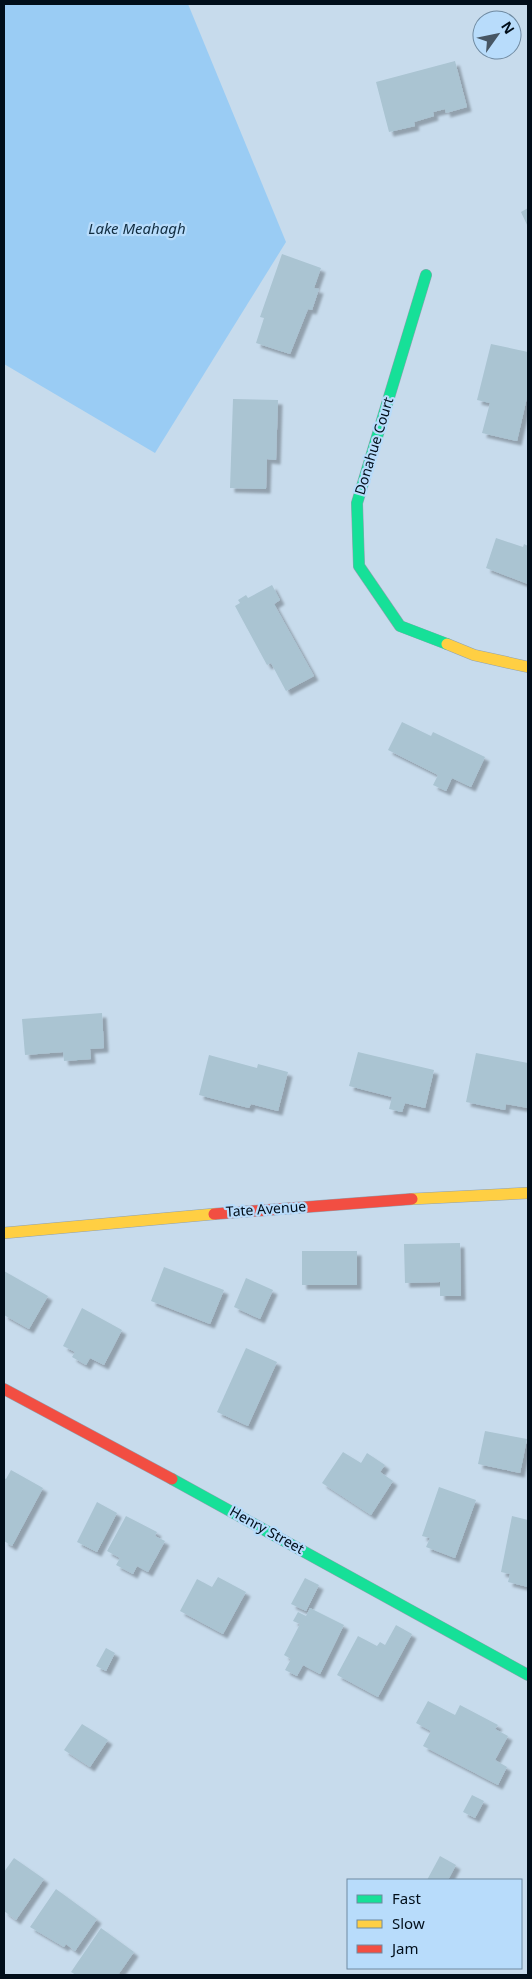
<svg xmlns="http://www.w3.org/2000/svg" width="532" height="1979" viewBox="0 0 532 1979" font-family="'Noto Sans',sans-serif">
<style>
.water{fill:#9accf4}
.building{fill:#aac4d2;filter:url(#shadow)}
.lines{fill:none;stroke-linecap:round;stroke-linejoin:round}
.fast-casing{stroke:#90a1b0;stroke-width:12}
.slow-casing{stroke:#90a1b0;stroke-width:12}
.jam-casing{stroke:#90a1b0;stroke-width:12}
.fast{stroke:#16e098;stroke-width:11}
.slow{stroke:#ffcf43;stroke-width:11}
.jam{stroke:#f24e42;stroke-width:11}
.labels{text-anchor:middle;stroke-width:4.5;stroke-linejoin:round;paint-order:stroke}
.street-label{font-size:14px;fill:#010e1a;stroke:#b8dcfb}
.water-label{font-size:15px;font-style:italic;fill:#112d41;stroke:#b8dcfb}
</style>
<defs>
<filter id="shadow"><feDropShadow dx="4.5" dy="4.5" stdDeviation="1" flood-color="#0004"/></filter>
</defs>
<rect width="100%" height="100%" fill="#c7dbec"/>
<!-- water -->
<path class="water" d="M4 4H188L286 242 155 453 4 364Z"/>
<!-- building -->
<g class="building">
<path d="M455 61 467 107 446 113 445 109 433 112 434 116 414 122 415 126 389 132 376 82Z"/>
<path d="M528 208V227L521 212Z"/>
<path d="M282 254 321 268 314 288 319 289 312 310 308 309 290 354 256 343 264 318 260 317Z"/>
<path d="M491 344 528 352V393L517 441 482 433 490 403 477 400Z"/>
<path d="M233 399 278 400 276 460 267 459 266 489 230 488Z"/>
<path d="M496 538 523 547 524 544 528 546V584L486 568Z"/>
<path d="M272 585 280 600 274 604 314 676 286 691 271 663 267 665 235 606 240 603 238 600 246 595 248 598Z"/>
<path d="M402 722 431 736 433 732 485 757 471 787 452 778 446 791 433 785 438 775 388 750Z"/>
<path d="M102 1013 104 1048 90 1049 91 1059 64 1061 63 1052 25 1055 22 1019Z"/>
<path d="M358 1052 434 1070 425 1108 405 1103 402 1112 389 1109 392 1097 349 1086Z"/>
<path d="M476 1053 528 1063V1108L506 1104 505 1110 466 1102Z"/>
<path d="M209 1055 257 1068 258 1064 288 1072 278 1111 251 1104 249 1108 199 1095Z"/>
<path d="M460 1243 461 1296H440V1282L405 1283 404 1244Z"/>
<rect x="302" y="1251" width="55" height="34"/>
<path d="M164 1267 224 1290 210 1324 151 1301Z"/>
<path d="M4 1271 48 1296 29 1329 4 1315Z"/>
<path d="M246 1278 273 1290 260 1319 234 1307Z"/>
<path d="M82 1308 122 1330 104 1365 90 1358 86 1365 72 1357 75 1352 63 1346Z"/>
<path d="M246 1348 277 1362 248 1426 217 1412Z"/>
<path d="M485 1431 527 1439 520 1473 478 1464Z"/>
<path d="M343 1452 361 1463 367 1453 385 1465 380 1472 393 1481 371 1515 322 1483Z"/>
<path d="M11 1470 43 1488 12 1546 4 1541V1478L6 1479Z"/>
<path d="M439 1487 476 1500 455 1558 426 1547 430 1538 422 1536Z"/>
<path d="M97 1502 117 1513 97 1552 77 1542Z"/>
<path d="M126 1516 157 1532 155 1536 165 1541 148 1572 137 1566 133 1574 116 1565 120 1558 107 1551Z"/>
<path d="M512 1516 528 1520V1587L508 1582 510 1574 501 1572Z"/>
<path d="M218 1577 246 1592 223 1634 180 1611 197 1579 212 1587Z"/>
<path d="M305 1578 319 1585 306 1611 291 1604Z"/>
<path d="M310 1608 344 1625 320 1674 303 1665 297 1676 285 1670 291 1659 284 1655 300 1624 293 1621 298 1612 306 1616Z"/>
<path d="M396 1625 412 1634 378 1697 337 1675 358 1636 377 1646 380 1642 385 1645Z"/>
<path d="M106 1648 115 1653 106 1671 96 1666Z"/>
<path d="M428 1701 455 1715 460 1705 498 1725 495 1729 508 1736 495 1760 507 1767 498 1785 423 1746 431 1731 416 1723Z"/>
<path d="M82 1724 108 1740 90 1767 64 1750Z"/>
<path d="M472 1795 484 1801 475 1818 463 1812Z"/>
<path d="M440 1856 456 1865 448 1880H427Z"/>
<path d="M14 1858 44 1879 16 1920 4 1911V1872Z"/>
<path d="M56 1889 97 1919 75 1951 66 1944 64 1947 30 1927Z"/>
<path d="M101 1928 134 1952 118 1975H76L71 1972Z"/>
</g>
<g class="lines">
<defs>
<g id="fast">
<path d="M426 275 357 503 359 566 400 626 447 644"/>
<path d="M172 1479 528 1675"/>
</g>
<g id="slow">
<path d="M447 644 474 655 528 667"/>
<path d="M412 1199 528 1193"/>
<path d="M4 1233 214 1214"/>
</g>
<g id="jam">
<path d="M214 1214 412 1199"/>
<path d="M4 1389 172 1479"/>
</g>
</defs>
<!-- fast casing -->
<use href="#fast" class="fast-casing"/>
<!-- slow casing -->
<use href="#slow" class="slow-casing"/>
<!-- jam casing -->
<use href="#jam" class="jam-casing"/>
<!-- fast -->
<use href="#fast" class="fast"/>
<!-- slow -->
<use href="#slow" class="slow"/>
<!-- jam -->
<use href="#jam" class="jam"/>
</g>
<g class="labels">
<!-- street labels -->
<g class="street-label">
<text transform="translate(374 446) rotate(-73)" y="5">Donahue Court</text>
<text transform="translate(266 1209) rotate(-4)" y="5">Tate Avenue</text>
<text transform="translate(267 1530) rotate(29)" y="5">Henry Street</text>
</g>
<!-- water labels -->
<g class="water-label">
<text x="137" y="234">Lake Meahagh</text>
</g>
</g>
<!-- border -->
<rect width="532" height="1979" fill="none" stroke="#010e1a" stroke-width="10"/>
<!-- legend -->
<rect x="347" y="1879" width="175" height="90" fill="#b8dcfb" stroke="#6f8aa1"/>
<rect x="357" y="1895" width="25" height="8" fill="#16e098" stroke="#6f8aa1"/>
<text x="392" y="1904" font-size="15" fill="#010e1a">Fast</text>
<rect x="357" y="1920" width="25" height="8" fill="#ffcf43" stroke="#6f8aa1"/>
<text x="392" y="1929" font-size="15" fill="#010e1a">Slow</text>
<rect x="357" y="1945" width="25" height="8" fill="#f24e42" stroke="#6f8aa1"/>
<text x="392" y="1954" font-size="15" fill="#010e1a">Jam</text>
<!-- north arrow -->
<g transform="translate(497 35) rotate(57)"><circle r="24" fill="#b8dcfb" stroke="#6f8aa1"/>
<path d="M0-4L9 19L0 12L-9 19Z" fill="#465664"/>
<text y="-8" font-size="14" font-weight="bold" text-anchor="middle" fill="#010e1a">N</text>
</g>
</svg>
